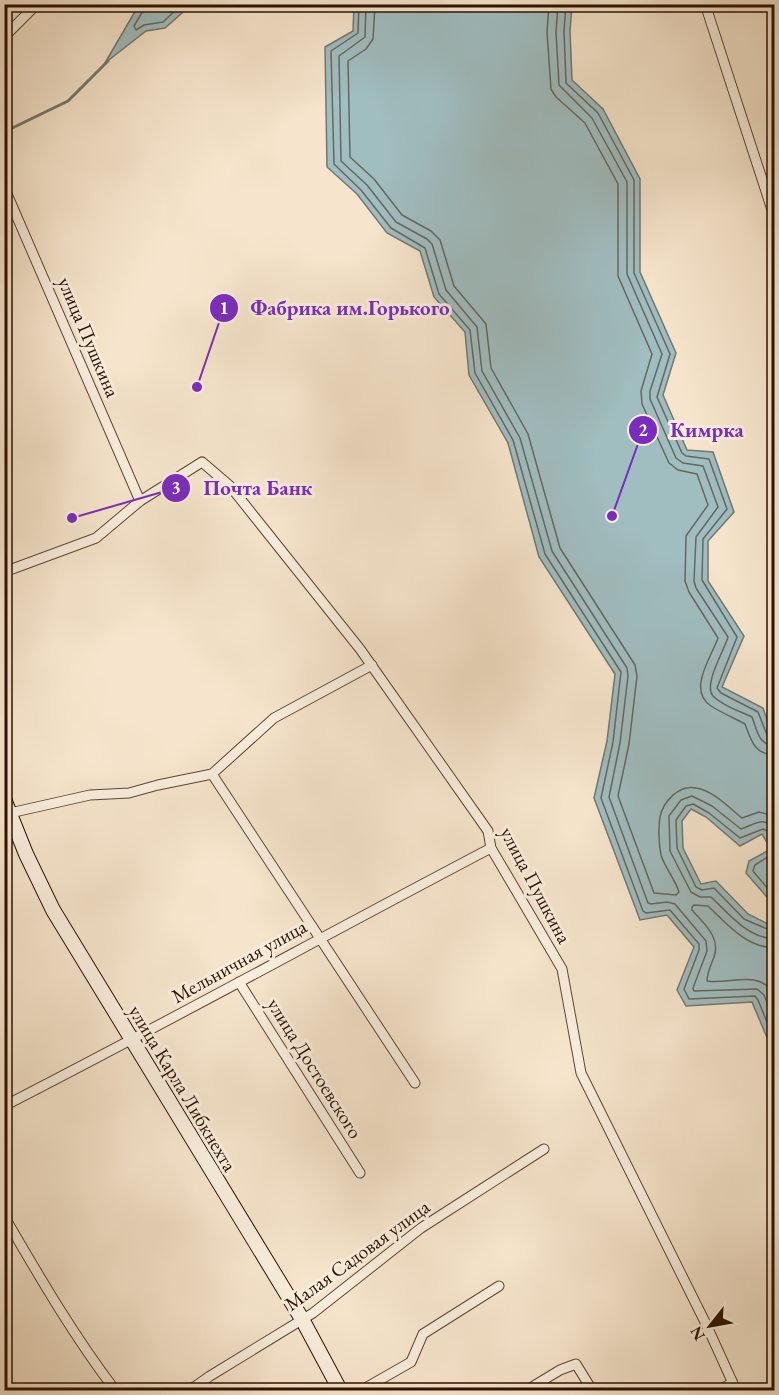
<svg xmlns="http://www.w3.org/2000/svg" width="779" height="1395" viewBox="0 0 779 1395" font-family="'EB Garamond',serif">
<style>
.water{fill:#a0bdc0;stroke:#727873;stroke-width:1.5}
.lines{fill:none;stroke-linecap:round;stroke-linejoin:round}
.shore{stroke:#666760;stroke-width:1.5}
.stream{stroke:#727873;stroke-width:3}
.street-casing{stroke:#5e4633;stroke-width:11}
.secondary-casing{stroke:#2c1100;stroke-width:16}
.street{stroke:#f9eede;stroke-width:9}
.secondary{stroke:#f9eede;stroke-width:14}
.labels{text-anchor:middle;stroke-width:6;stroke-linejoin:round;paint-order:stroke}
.street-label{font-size:20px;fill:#2c1100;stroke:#f9eede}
.leader{fill:none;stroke:#7b2cbf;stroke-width:2}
.callout-dot{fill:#7b2cbf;stroke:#f9eede;stroke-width:2}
.mark-label{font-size:18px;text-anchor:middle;font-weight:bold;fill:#fff}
.callout-label{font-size:21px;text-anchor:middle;font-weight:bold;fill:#7b2cbf;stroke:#f9eede;stroke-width:6;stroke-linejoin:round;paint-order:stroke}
</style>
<rect width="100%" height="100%" fill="#f6e5cc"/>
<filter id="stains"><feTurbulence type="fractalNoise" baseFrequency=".00333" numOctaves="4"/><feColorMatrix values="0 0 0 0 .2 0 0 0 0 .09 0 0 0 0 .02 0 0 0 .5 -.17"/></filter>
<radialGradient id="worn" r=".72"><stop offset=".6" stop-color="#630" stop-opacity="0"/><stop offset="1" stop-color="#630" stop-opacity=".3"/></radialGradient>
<!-- water -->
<g class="water">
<path d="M143 4 191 5 165 28 146 31 105 63 137 8Z"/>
<path d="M354 5H572L570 31 572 80 603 109 640 179V272L676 353 663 395 687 450 713 452 734 512 708 541V581L744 636 722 687 763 708 774 740V905L746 873 749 861 771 849 762 834 740 846 706 817 691 809 682 821 683 848 701 884 716 881 748 914 774 927V1054L752 1002 686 1006 677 990 694 947 667 915 640 920 594 798 607 741 615 674 539 557 508 443 469 375 465 332 434 297 420 251 387 233 357 194 327 167 325 47 353 31Z"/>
</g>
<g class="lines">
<!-- shore -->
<g class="shore">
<path d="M145 4 144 9 134 26 136 30 144 25 163 22 182 4"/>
<path d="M359 4 358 33 331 51 334 164 361 190 391 228 425 248 439 294 470 330 475 373 513 440 545 554 621 672 613 742 601 798 643 911 646 913 670 910 699 944V950L684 989 689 999 755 996 758 1000 774 1039"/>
<path d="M366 4 365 37 339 56 341 161 367 185 396 222 427 239 432 244 446 290 477 327 482 371 520 438 552 551 627 668 628 676 620 743 609 797 648 903 651 904 667 902 675 904 706 941 707 951 693 988 694 991 757 989 764 995 774 1019"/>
<path d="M375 4 373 39 366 49 348 61 350 157 374 179 402 215 431 231 440 240 454 286 486 324 491 368 528 434 560 548 635 665 637 676 629 744 618 796 654 893 676 895 679 892C675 879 665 868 661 855 659 845 658 828 660 817 663 802 679 784 696 788 714 791 728 807 742 818L759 812 774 816"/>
<path d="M549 4 547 32 551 89 556 97 585 123 618 184V276L652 354 641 391 642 404 669 463 678 470 697 474 708 505 686 536 685 581 689 592 718 638C711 658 687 690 711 706 722 713 734 718 745 724 751 740 754 754 774 755"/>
<path d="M558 4 556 32 559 85 592 118 627 182V274L662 354 650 391V399L676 458 683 463 703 466 718 507 696 537 694 581 696 588 728 637C724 651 703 685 713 696 722 706 740 711 752 717 757 730 758 744 774 746"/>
<path d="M566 4 564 31 566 83 598 113 634 180V273L670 354 657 397 682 453 686 456 709 459 727 509 703 539 702 580 737 637 717 688 721 693 758 712 767 735 774 738"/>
<path d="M774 829C763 815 754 825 741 829L712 806 692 796 681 800 669 816 670 851 691 892 700 897H711C729 914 747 937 774 939"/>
<path d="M774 844 767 831 763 829 740 838 709 813 693 804 686 806 676 820 677 848 696 887 702 890 714 888 744 919 774 932"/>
<path d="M774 853 755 865 753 871 774 896"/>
<path d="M774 948C746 947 727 924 708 906L694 905 692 907V910C704 924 721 937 714 957 711 965 707 973 707 981 730 985 762 968 774 996"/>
</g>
<!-- stream -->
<path class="stream" d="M4 132 68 101 108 61"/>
<defs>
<g id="street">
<path d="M705 4 774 216"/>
<path d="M4 37 37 4"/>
<path d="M4 187 140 501"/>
<path d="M4 572 96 538 140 501 202 462 230 486 360 649 488 831 491 848 562 969 581 1073 706 1324 736 1390"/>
<path d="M212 774 415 1083"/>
<path d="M10 813 90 795 129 793 158 785 212 774 274 718 372 665"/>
<path d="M239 982 360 1173"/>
<path d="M4 1106C168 1022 329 933 491 848"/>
<path d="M4 1216C39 1276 73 1335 115 1390"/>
<path d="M190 1390 210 1376 313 1313 421 1228 544 1149"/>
<path d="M362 1390 411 1362 423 1334 499 1286"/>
<path d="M527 1390 560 1370 576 1364 592 1390"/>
<path d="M719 1390 732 1383"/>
</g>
<path id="secondary" d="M4 799 26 854 53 910 302 1319 340 1390"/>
</defs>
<!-- street casing -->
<use href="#street" class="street-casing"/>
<!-- secondary casing -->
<use href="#secondary" class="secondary-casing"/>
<!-- street -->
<use href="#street" class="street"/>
<!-- secondary -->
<use href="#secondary" class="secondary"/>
</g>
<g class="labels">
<!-- street labels -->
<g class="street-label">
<text transform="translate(89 337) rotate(67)" y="7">улица Пушкина</text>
<text transform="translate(536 885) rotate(62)" y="7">улица Пушкина</text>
<text transform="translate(239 961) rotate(-29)" y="7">Мельничная улица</text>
<text transform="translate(315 1068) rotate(58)" y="7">улица Достоевского</text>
<text transform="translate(183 1088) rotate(59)" y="7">улица Карла Либкнехта</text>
<text transform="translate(357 1255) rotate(-36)" y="7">Малая Садовая улица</text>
</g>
</g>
<!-- callouts -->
<path class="leader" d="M197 387L224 308M612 516L643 430M72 518L176 488"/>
<g class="callout-dot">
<circle cx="197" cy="387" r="6"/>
<circle cx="612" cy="516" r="6"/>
<circle cx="72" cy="518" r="6"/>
<circle cx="224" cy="308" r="15"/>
<circle cx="643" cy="430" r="15"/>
<circle cx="176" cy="488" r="15"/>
</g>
<g class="mark-label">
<text x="224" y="314">1</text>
<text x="643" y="436">2</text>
<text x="176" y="494">3</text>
</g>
<g class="callout-label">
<text x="350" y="315">Фабрика им.Горького</text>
<text x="707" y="437">Кимрка</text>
<text x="258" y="495">Почта Банк</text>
</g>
<!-- margin -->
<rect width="779" height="1395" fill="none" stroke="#f6e5cc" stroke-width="24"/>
<rect x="6" y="6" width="767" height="1383" fill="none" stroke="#2c1100" stroke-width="3"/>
<rect x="12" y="12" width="755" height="1371" fill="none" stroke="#2c1100" stroke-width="1.5"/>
<!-- north arrow -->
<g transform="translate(710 1326) rotate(239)" stroke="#f9eede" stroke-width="4.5" paint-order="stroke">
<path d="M0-4.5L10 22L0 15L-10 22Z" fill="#2c1100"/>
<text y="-9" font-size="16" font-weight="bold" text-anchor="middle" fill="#2c1100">N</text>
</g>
<rect width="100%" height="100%" filter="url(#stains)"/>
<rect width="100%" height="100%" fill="url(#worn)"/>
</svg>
